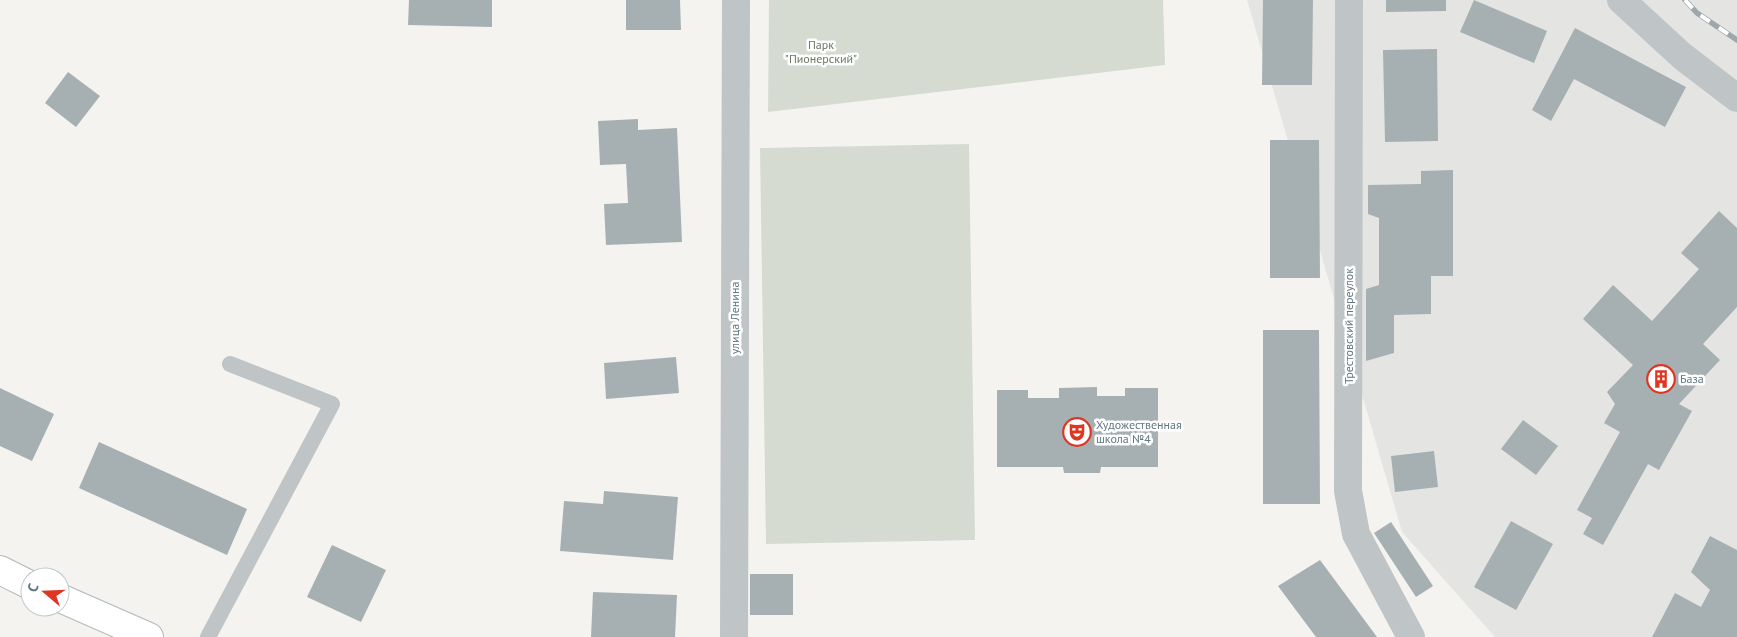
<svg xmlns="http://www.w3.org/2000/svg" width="1737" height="637" viewBox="0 0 1737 637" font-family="'PT Sans',sans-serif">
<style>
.built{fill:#e4e5e3}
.green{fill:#d6dbd1}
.building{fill:#a6b0b2}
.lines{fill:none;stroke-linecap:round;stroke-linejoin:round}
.primary-casing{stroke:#b2b7ba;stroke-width:30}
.service{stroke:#bfc4c6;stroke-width:16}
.minor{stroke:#bfc4c6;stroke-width:28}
.primary{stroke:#fff;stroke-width:28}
.rail-casing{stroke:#a0a7ab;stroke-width:5.5}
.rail{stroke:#fff;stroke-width:4;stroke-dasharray:11;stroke-linecap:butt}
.labels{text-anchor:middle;stroke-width:5;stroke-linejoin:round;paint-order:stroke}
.park-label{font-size:12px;fill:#697862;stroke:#fff}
.street-label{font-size:12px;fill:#637780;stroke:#fff}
.poi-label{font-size:12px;fill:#637780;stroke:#fff;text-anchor:start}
</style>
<rect width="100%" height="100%" fill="#f4f3f0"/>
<!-- built -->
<path class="built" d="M1247 0H1737V637H1495L1402 532Z"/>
<!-- green -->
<g class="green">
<path d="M769 0H1163L1165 65 768 112Z"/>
<path d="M969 144 975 540 766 544 760 148Z"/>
</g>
<!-- building -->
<g class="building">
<path d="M409 0H492V27L408 25Z"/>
<path d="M626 0H680L681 30H626Z"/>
<path d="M1263 0H1313L1312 85H1262Z"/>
<path d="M1386 0H1446V11L1386 12Z"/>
<path d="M1474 0 1547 31 1534 63 1460 32Z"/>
<path d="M1575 28 1686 87 1665 127 1574 79 1551 121 1532 110Z"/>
<path d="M1437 49 1438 141 1385 142 1383 50Z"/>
<path d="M68 72 100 96 76 127 45 103Z"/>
<path d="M638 119V130L677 128 682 242 606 245 604 204 628 203 626 164 600 165 598 121Z"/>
<path d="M1270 140H1319L1320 278H1270Z"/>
<path d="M1453 170V276H1431V314L1394 315V353L1366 361V289L1379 285V218L1368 214V185L1421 184V171Z"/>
<path d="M1719 211 1737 228V307L1703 344 1720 360 1679 404 1692 411 1659 470 1648 464 1603 545 1583 534 1592 518 1577 510 1620 432 1604 423 1615 404 1607 392 1633 365 1583 319 1613 285 1652 321 1699 269 1681 253Z"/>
<path d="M1263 330H1319L1320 504H1263Z"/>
<path d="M676 357 679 393 606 399 604 363Z"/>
<path d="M1097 387V396H1125V388H1158V467H1101L1100 473H1064L1063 467H997V390H1028V398H1059V388Z"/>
<path d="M0 388 54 414 32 461 0 446Z"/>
<path d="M1523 420 1558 446 1536 475 1501 449Z"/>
<path d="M99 442 247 509 227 555 79 488Z"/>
<path d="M1434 451 1438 487 1395 492 1391 456Z"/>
<path d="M604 491 678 497 673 560 560 551 564 501 603 504Z"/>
<path d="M1511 521 1553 544 1516 610 1474 587Z"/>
<path d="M1391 522 1433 586 1416 597 1374 533Z"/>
<path d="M1710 536 1737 550V637H1652L1675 593 1701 607 1710 590 1691 572Z"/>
<path d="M332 545 386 570 361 622 307 597Z"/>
<path d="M1320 560 1377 637H1316L1278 586Z"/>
<rect x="750" y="574" width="43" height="41"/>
<path d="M593 592 677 595 675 637H591Z"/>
</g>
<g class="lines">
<defs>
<g id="primary">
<path d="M0 570 30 585"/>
<path d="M60 598 149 637"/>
</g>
</defs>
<!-- primary casing -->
<use href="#primary" class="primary-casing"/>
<!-- service -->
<path class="service" d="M208 637 332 404 230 364"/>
<!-- minor -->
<g class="minor">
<path d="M1349 0 1348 491 1356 534 1411 637"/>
<path d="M1621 0 1682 56 1737 98"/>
<path d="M734 637 736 0"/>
</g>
<!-- primary -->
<use href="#primary" class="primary"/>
<defs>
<path id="rail" d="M1685 0 1697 13 1737 40"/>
</defs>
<!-- rail casing -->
<use href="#rail" class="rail-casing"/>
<!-- rail -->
<use href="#rail" class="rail"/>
</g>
<!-- icons -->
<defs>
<symbol id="building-ring" viewBox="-11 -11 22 22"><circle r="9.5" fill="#fff" stroke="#df3624" stroke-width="1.5"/><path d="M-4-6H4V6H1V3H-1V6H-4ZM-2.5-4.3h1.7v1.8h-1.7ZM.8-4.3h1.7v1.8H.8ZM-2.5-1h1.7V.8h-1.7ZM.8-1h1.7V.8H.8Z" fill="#df3624"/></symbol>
<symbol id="theatre-ring" viewBox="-11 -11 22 22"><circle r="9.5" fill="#fff" stroke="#df3624" stroke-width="1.5"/><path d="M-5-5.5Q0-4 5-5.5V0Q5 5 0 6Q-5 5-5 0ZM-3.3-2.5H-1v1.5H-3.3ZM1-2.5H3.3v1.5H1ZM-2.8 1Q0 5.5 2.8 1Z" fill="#df3624"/></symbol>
</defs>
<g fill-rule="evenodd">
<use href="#building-ring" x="1645" y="363" width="32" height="32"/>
<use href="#theatre-ring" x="1061" y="416" width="32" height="32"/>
</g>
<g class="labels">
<!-- park labels -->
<g class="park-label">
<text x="821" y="49">Парк<tspan x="821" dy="14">"Пионерский"</tspan></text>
</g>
<!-- street labels -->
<g class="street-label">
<text transform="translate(735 318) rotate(-90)" y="4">улица Ленина</text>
<text transform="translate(1349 326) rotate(-90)" y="4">Трестовский переулок</text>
</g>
<!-- poi labels -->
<g class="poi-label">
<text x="1680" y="383">База</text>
<text x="1096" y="429">Художественная<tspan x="1096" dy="14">школа №4</tspan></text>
</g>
</g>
<!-- north arrow -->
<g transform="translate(45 592) rotate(289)"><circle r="24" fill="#ffffff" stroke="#c1c9cc"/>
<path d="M0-4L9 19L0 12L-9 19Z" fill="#df3624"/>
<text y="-8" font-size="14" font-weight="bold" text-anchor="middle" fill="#637780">С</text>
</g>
</svg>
